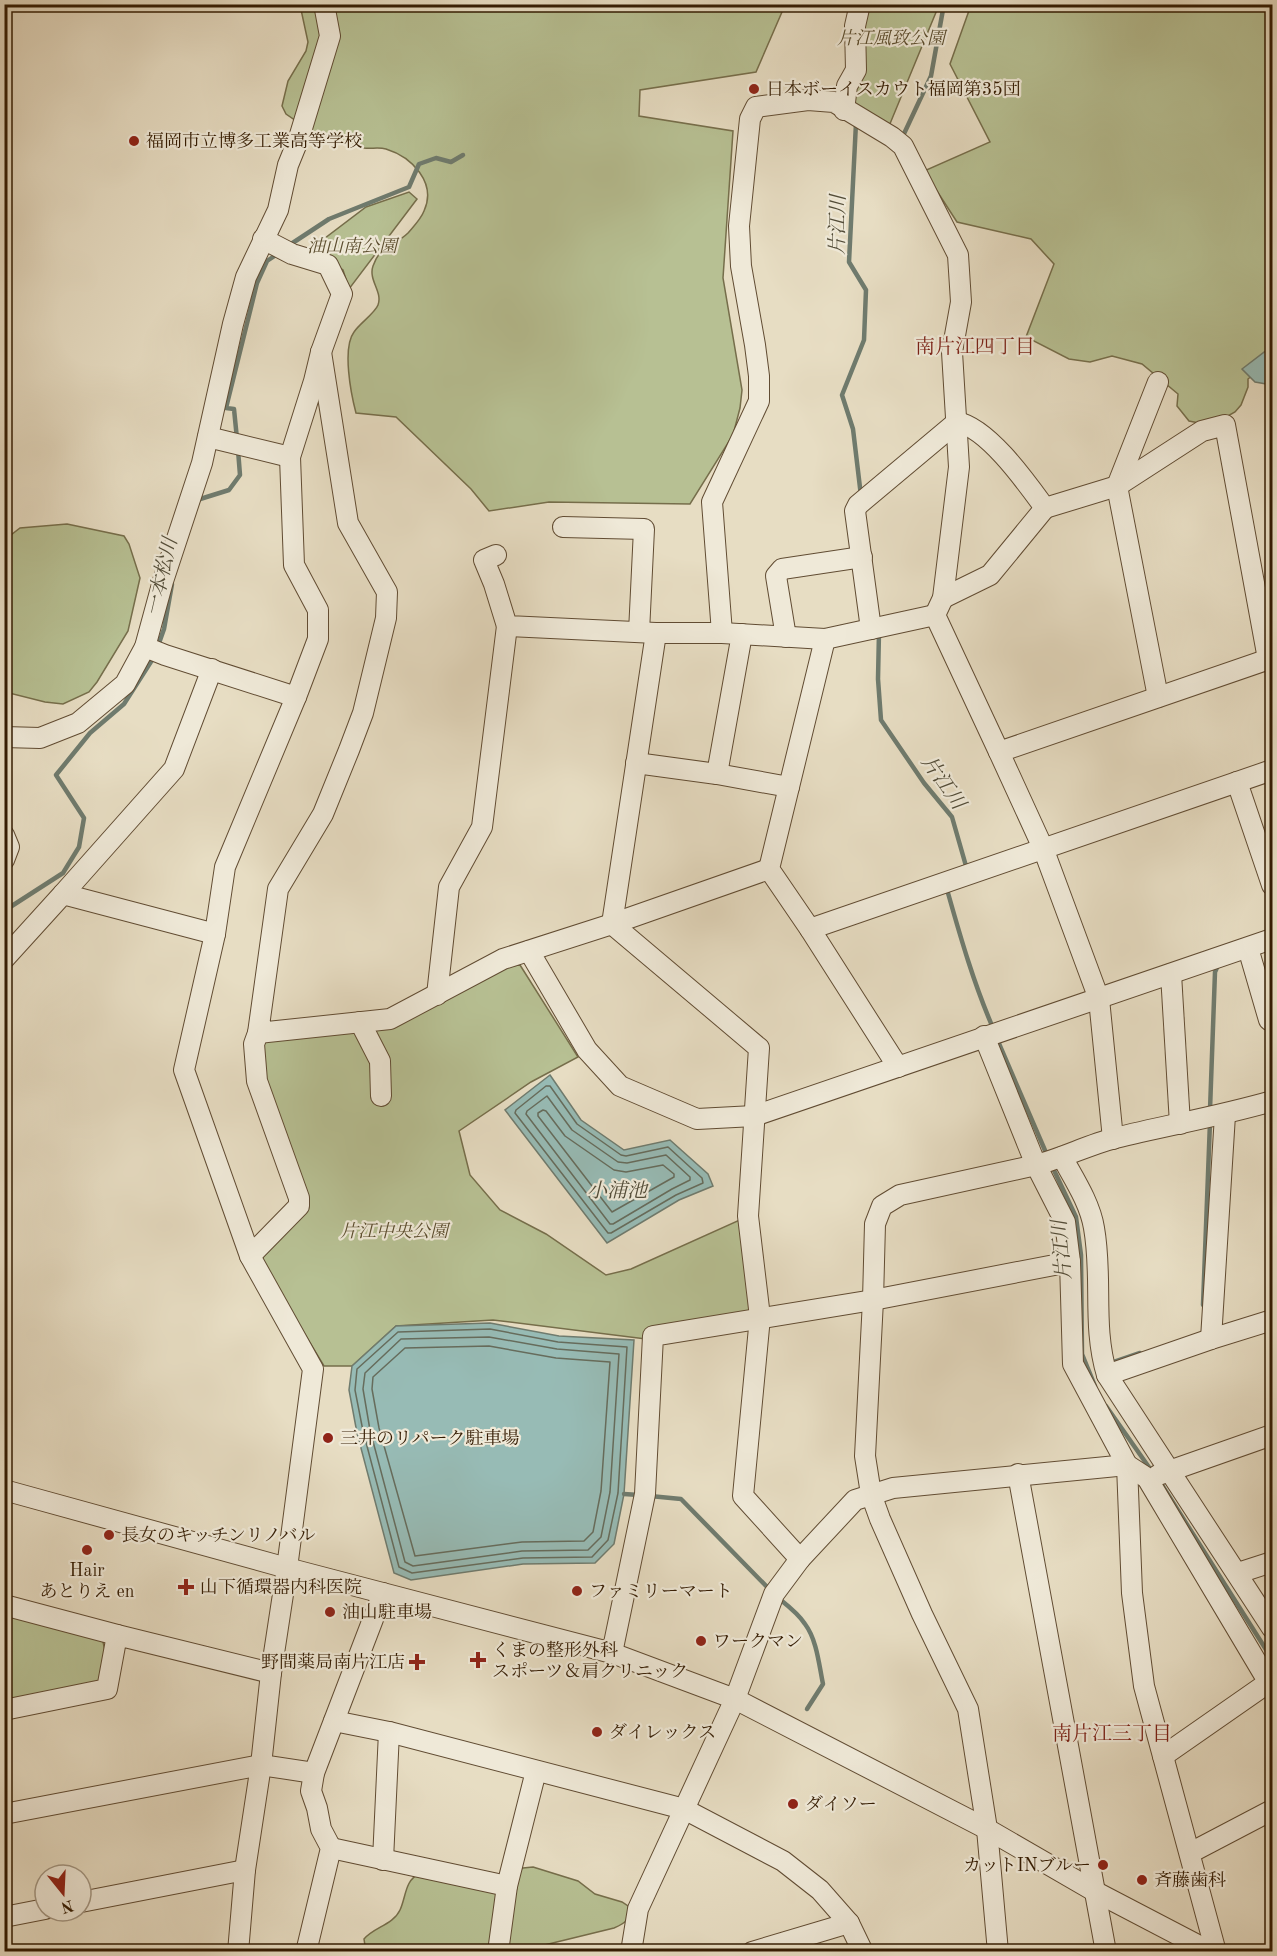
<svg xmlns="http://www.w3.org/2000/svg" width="1277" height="1956" viewBox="0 0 1277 1956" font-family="'Old Standard TT','Noto Serif JP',serif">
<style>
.green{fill:#b7c093;stroke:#766e4b;stroke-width:1.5}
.water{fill:#97bbb5;stroke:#6f7b6e;stroke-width:1.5}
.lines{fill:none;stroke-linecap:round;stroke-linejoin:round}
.shore{stroke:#666c5c;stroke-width:1.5}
.stream{stroke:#6f7b6e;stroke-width:4.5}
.minor-casing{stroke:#614c33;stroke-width:22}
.minor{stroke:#efe9d8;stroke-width:20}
.poi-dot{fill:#8f2418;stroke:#efe9d8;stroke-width:2}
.labels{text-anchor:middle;stroke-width:4.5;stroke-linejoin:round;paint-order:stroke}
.park-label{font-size:18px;font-style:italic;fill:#5b4d2e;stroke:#efe9d8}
.poi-label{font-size:18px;fill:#341c03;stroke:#efe9d8;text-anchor:start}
.water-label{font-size:20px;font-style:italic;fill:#524c38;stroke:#efe9d8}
.neighbourhood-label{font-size:20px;fill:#7a1f14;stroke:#efe9d8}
</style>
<rect width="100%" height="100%" fill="#e7ddc3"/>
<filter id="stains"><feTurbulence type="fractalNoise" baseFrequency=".00333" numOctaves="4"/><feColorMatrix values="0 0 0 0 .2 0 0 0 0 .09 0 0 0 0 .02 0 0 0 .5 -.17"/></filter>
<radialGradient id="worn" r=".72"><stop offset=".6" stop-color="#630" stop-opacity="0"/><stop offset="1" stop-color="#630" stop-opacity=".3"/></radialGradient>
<!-- green -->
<g class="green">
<path d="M300 5H785L756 72 640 90 639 116 733 131 723 278 742 390 740 408 733 435 690 504 549 502 489 511 471 489 396 417 356 413C351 394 342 348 354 332 359 324 375 313 378 305 383 292 368 280 373 266 381 243 394 247 408 233 414 226 421 219 424 211 437 183 412 157 386 149 379 147 371 149 364 148L360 144 337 140 311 131 286 114 282 106 288 81 306 51 308 42Z"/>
<path d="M865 5H939L887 131 847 107Z"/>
<path d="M971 5H1272V359L1248 379V387L1241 405 1235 412 1226 417 1199 423 1189 421 1177 406 1178 394 1142 364 1112 356 1090 362 1069 359 1026 337 1054 264 1031 239 957 222 924 171 990 142 950 64Z"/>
<path d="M409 192 417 199 349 289 343 270 312 248 366 207Z"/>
<path d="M67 524 124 536 129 544 140 578 128 631 97 682 89 692 63 704 45 702 5 692 4 548 11 535 20 528Z"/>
<path d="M520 965 578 1057 531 1082 459 1131 470 1175 500 1210 546 1234 606 1275 631 1269 744 1218 754 1302 750 1316 646 1339 493 1320 396 1326 352 1366H324L263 1265 262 1258 300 1209 264 1082 259 1045 267 1037 389 1029 502 967Z"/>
<path d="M5 1612 102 1637 105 1651 98 1686 5 1702Z"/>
<path d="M533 1867 578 1881 595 1894 622 1902 628 1906C630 1920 626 1923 614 1928L520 1951 366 1952 364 1939C374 1927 393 1925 400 1910 406 1897 405 1880 419 1874L495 1889 523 1868Z"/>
</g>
<!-- water -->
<g class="water">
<path d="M1272 346V385L1255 382 1242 369Z"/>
<path d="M550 1075 581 1120 624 1150 670 1140 708 1174 713 1186 679 1200 607 1243 505 1110Z"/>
<path d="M490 1323 559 1336 634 1340 624 1494 614 1544 595 1563 523 1564 411 1580 394 1573 357 1433 349 1390 352 1366 396 1326Z"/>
</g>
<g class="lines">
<!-- shore -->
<g class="shore">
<path d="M546 1086H550L577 1124 621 1155 626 1156 668 1147 702 1178 703 1183 676 1195 611 1233H608L515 1113 516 1110Z"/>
<path d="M547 1096 572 1130 618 1162 627 1163 666 1155 690 1177V1180L672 1189 613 1224H610L526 1114 527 1111Z"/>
<path d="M543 1110 546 1111 565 1136 614 1170 626 1172 663 1165 674 1174V1177L612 1212 538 1116V1113Z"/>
<path d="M490 1329 558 1342 627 1347 618 1493 608 1540 592 1557 523 1558 412 1573 399 1567 363 1431 355 1390 357 1369 398 1332Z"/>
<path d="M489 1337 557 1349 619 1354 610 1492 601 1537 588 1550 522 1551 413 1566 405 1562 370 1430 363 1389 365 1373 401 1339Z"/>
<path d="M489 1346 556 1358 610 1362 601 1491 593 1532 584 1541 522 1542 415 1556 379 1428 372 1389 373 1377 405 1348Z"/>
</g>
<!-- stream -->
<g class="stream">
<path d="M856 123 849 262 866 290 864 340 842 395 853 429 861 496"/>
<path d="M902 138 931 76 944 4"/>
<path d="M288 246 329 219 409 187 419 164 436 158 451 162 463 155"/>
<path d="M237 439 234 409 226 408 257 283 267 261 279 253"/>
<path d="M197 502V500L229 490 240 475 238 450"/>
<path d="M879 632 878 679 881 720 924 783 952 817 966 866 962 868"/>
<path d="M158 646 164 629 172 584"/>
<path d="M948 888V893C961 939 974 984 993 1028"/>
<path d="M4 911 63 873 79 847 84 818 56 775 90 733 124 704 154 657"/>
<path d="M997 1039 1047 1155"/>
<path d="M1210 1110 1215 972 1219 963"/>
<path d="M1052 1166 1076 1217 1081 1255 1082 1354 1095 1386"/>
<path d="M1203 1305 1210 1122"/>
<path d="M1108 1364 1140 1353"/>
<path d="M1106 1406 1153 1473"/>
<path d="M1162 1485 1272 1659"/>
<path d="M624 1494 639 1495"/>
<path d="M650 1496 681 1499 771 1591"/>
<path d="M777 1597C787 1605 798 1613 805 1624 817 1640 819 1665 823 1684L807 1709"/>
</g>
<defs>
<g id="minor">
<path d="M844 110 847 86 856 70 855 26 860 4"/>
<path d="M263 239 292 254 328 265 342 294 321 352 314 381 290 457 294 565 318 610V639L296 697"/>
<path d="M321 352 348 523 387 592 386 618 363 713 349 750 323 814 278 889 258 1033 390 1019 503 959 612 924 769 869"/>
<path d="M208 437 290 457"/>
<path d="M563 527 644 529 639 632"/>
<path d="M496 555 484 560 494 584 507 626 656 633H722L825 639 935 615"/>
<path d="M943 598 990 575 1045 508"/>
<path d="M871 629 855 511 858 505 957 422C988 428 1026 482 1045 508L1117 486 1202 431 1225 425 1268 659"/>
<path d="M722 633 712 502 759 401V376L755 345 741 266 739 226 750 119 756 107 808 100 834 102 892 137 903 146 958 255 961 302 952 352 959 467 943 598 935 615 999 752"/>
<path d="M786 637 776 576 782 569 862 557"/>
<path d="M825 639 769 869 810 929 898 1067"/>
<path d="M145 647 165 655 296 697 225 867 215 934 184 1070 250 1256 313 1369 287 1568 271 1673 261 1765 245 1870 238 1952"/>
<path d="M1158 697 1117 486 1158 382"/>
<path d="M4 737 40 738 78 723 125 684 145 647 163 581 202 463 233 324 246 277 278 210 288 165 299 138 330 36 324 4"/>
<path d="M636 763 717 774 789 787"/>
<path d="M717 774 742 634"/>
<path d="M1237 782 1272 885"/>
<path d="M4 835 9 847 4 860"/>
<path d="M63 894 174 769 212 669"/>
<path d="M810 929 1272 770"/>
<path d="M1248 948 1269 1020 1272 1019"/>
<path d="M529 951 587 1050 620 1086 697 1119 754 1116 1272 939"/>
<path d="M4 959 63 894 215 934"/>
<path d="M1171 974 1180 1124"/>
<path d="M437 995 449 887 482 827 507 626"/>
<path d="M360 1022 380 1061 381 1096"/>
<path d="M984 1036 1036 1165 1065 1222 1070 1262 1073 1364 1127 1465 1132 1593 1144 1686 1216 1952"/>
<path d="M1113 1139 1099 999 1043 848 999 752 1272 658"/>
<path d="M1062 1157C1074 1179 1090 1203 1094 1228 1103 1278 1092 1326 1107 1375L1272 1628"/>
<path d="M250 1256 299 1206V1198L257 1081 254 1044 258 1033"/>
<path d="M1211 1339 1225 1115"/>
<path d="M1107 1375 1211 1339 1272 1320"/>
<path d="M1018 1474 1106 1952"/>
<path d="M1158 1475 1272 1435"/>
<path d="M4 1490 287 1568 612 1653 735 1699 987 1829 1096 1892 1211 1952"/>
<path d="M800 1559 855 1500 893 1488 1127 1465 1147 1478 1272 1688"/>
<path d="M1238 1573 1272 1562"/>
<path d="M4 1605 117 1635"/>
<path d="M612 1653 645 1494 653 1336 873 1300 1070 1262"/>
<path d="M4 1710 107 1689 117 1635 271 1673"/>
<path d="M334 1721 389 1732 684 1809 783 1861 820 1890 849 1923 863 1952"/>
<path d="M1163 1756 1272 1680"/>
<path d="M4 1814 261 1765 314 1773"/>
<path d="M331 1848 507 1886"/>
<path d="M1190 1853 1272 1810"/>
<path d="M383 1860 389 1732"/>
<path d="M81 1902 245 1870"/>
<path d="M4 1917 45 1909"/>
<path d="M306 1952 331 1848 321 1829 317 1808 311 1791 314 1773 383 1593"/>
<path d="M498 1952 507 1886 536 1771"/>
<path d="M631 1952 638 1909 735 1699 774 1594 800 1559 743 1496 760 1317 748 1216 759 1048 612 924 656 633"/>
<path d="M752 1952 849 1923"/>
<path d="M998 1952 987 1829 968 1709 922 1614 880 1519 871 1494 865 1456 873 1300 875 1224 882 1206 900 1195 1036 1165C1063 1158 1088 1145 1115 1138 1168 1125 1220 1116 1272 1101"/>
</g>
</defs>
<!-- minor casing -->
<use href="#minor" class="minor-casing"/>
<!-- minor -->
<use href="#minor" class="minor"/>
</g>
<!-- markers -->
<g class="poi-dot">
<circle cx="754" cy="89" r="6"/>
<circle cx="134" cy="141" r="6"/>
<circle cx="328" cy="1438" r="6"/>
<circle cx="109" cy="1535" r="6"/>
<circle cx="87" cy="1550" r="6"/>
<path d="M183 1578h6v6h6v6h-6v6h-6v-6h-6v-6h6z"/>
<circle cx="577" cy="1591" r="6"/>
<circle cx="330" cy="1612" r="6"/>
<circle cx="701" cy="1641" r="6"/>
<path d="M475 1651h6v6h6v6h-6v6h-6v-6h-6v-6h6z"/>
<path d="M414 1653h6v6h6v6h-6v6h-6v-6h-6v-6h6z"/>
<circle cx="597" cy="1732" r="6"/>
<circle cx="793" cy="1804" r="6"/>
<circle cx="1103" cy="1865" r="6"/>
<circle cx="1142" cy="1880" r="6"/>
</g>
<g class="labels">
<!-- park labels -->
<g class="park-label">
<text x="891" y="44">片江風致公園</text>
<text x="352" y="252">油山南公園</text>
<text x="394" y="1237">片江中央公園</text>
</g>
<!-- poi labels -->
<g class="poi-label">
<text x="766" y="95">日本ボーイスカウト福岡第35団</text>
<text x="146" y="147">福岡市立博多工業高等学校</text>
<text x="340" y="1444">三井のリパーク駐車場</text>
<text x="121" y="1541">長女のキッチンリノバル</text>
<text x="87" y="1576" text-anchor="middle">Hair<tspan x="87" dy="21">あとりえ en</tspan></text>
<text x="200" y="1593">山下循環器内科医院</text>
<text x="589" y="1597">ファミリーマート</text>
<text x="342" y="1618">油山駐車場</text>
<text x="713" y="1647">ワークマン</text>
<text x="492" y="1656">くまの整形外科<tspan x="492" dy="21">スポーツ＆肩クリニック</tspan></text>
<text x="405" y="1668" text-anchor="end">野間薬局南片江店</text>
<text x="609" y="1738">ダイレックス</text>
<text x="805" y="1810">ダイソー</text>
<text x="1091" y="1871" text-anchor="end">カットINブルー</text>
<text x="1154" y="1886">斉藤歯科</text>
</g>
<!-- water labels -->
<g class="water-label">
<text transform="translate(837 225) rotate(-89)" y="7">片江川</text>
<text transform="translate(161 577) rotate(-77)" y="7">一本松川</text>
<text transform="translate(944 782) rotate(55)" y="7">片江川</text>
<text x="617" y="1197">小浦池</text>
<text transform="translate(1061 1250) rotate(-95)" y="7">片江川</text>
</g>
<!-- neighbourhood labels -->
<g class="neighbourhood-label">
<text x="975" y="353">南片江四丁目</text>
<text x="1112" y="1740">南片江三丁目</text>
</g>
</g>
<!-- margin -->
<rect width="1277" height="1956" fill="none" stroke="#e7ddc3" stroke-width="24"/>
<rect x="6" y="6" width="1265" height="1944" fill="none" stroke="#341c03" stroke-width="3"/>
<rect x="12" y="12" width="1253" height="1932" fill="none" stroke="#341c03" stroke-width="1.5"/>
<!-- north arrow -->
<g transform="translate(63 1893) rotate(162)"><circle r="28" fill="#efe9d8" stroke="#a49783" stroke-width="1.5"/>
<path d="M0-4.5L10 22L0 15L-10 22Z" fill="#8f2418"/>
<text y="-9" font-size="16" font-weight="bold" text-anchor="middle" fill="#341c03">N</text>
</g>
<rect width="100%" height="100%" filter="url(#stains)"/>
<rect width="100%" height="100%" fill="url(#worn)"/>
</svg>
